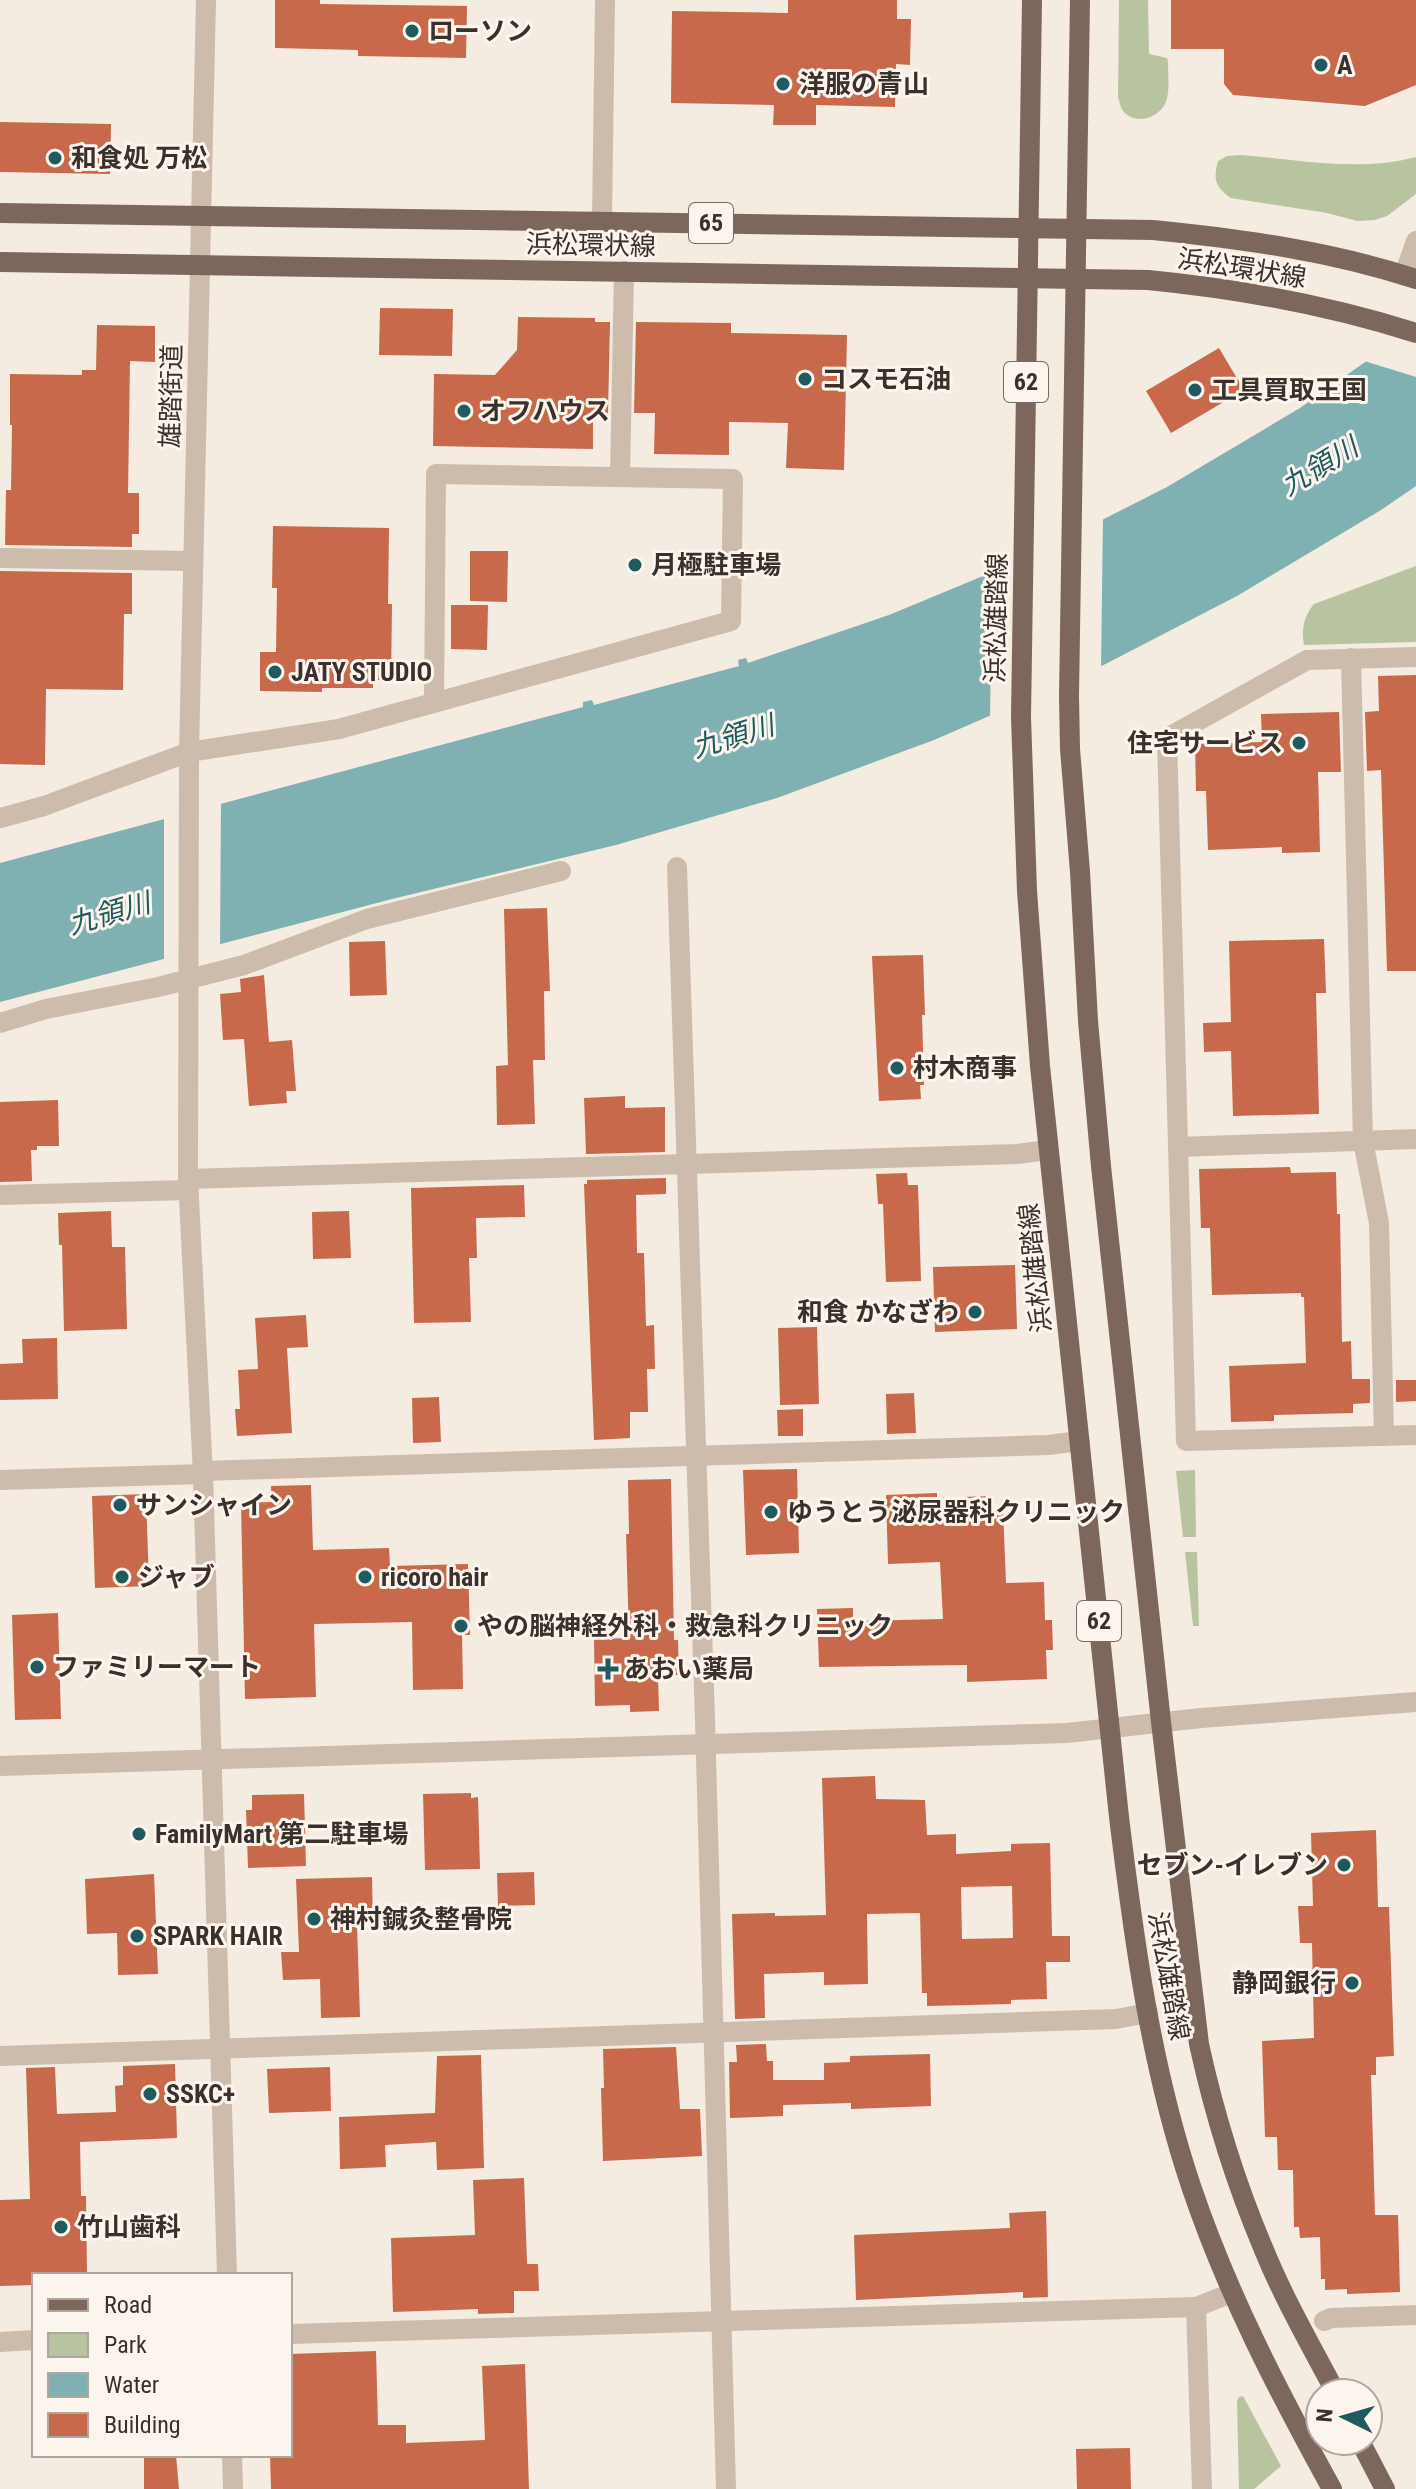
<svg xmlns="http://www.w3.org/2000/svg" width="1416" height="2489" viewBox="0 0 1416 2489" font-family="'Roboto Condensed','Noto Sans JP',sans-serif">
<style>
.green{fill:#b8c4a0}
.water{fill:#7fb0b2}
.pier{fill:#f4ebe1}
.building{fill:#c8694b;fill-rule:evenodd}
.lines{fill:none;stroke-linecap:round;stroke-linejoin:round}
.minor{stroke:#cdbbac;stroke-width:20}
.major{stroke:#7d675c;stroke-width:20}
.poi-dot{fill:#1f5a5e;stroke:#fbf5ee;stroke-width:3}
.labels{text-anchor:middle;stroke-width:6;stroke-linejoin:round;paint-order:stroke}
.shield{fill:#fbf5ee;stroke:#756b66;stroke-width:2}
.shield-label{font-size:24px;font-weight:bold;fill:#3b302b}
.poi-label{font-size:26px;font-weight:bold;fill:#3b302b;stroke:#fbf5ee;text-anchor:start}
.street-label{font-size:26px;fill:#3b302b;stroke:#fbf5ee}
.water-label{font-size:28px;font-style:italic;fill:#1f5a5e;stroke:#fbf5ee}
</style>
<rect width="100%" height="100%" fill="#f4ebe1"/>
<!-- green -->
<g class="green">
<path d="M1119 0H1148L1149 54 1167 58 1168 62C1168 74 1170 90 1166 102 1159 118 1136 126 1123 111 1120 107 1120 102 1118 98Z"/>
<path d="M1242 155C1300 160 1359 172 1416 157V194L1387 216 1375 220 1357 221 1327 213 1231 198C1215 187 1213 179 1218 161L1227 156Z"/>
<path d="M1416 566V642L1304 645C1301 629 1304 616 1314 604Z"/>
<path d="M1195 1470 1196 1537H1183L1176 1471Z"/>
<path d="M1185 1552H1197L1199 1626H1193Z"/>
<path d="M1243 2396 1281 2466 1254 2489H1239L1237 2401 1239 2397Z"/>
</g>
<!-- water -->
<path class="water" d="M1416 326V486L1381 510 1237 596 1088 673 934 740 777 798 616 845 392 899 0 1002V863L583 707V702L592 700 594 705 739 666 738 660 746 658 748 663 889 615 1031 556 1167 487 1300 408Z"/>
<!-- pier -->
<g class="pier">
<path d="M1416 322V377L1361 360 1414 323Z"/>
<path d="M1103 515 1101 671 990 720 992 568 1029 552Z"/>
<path d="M221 800 220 948 164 963V815Z"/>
</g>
<!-- building -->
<g class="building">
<path d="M275 0H320V4L467 6 466 58 358 56V50L275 48Z"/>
<path d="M788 0H897V19H911L910 65 896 64 895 107 816 105V125H773L774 105 671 103 672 11 788 13Z"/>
<path d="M1171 0H1416V85L1365 106 1233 95 1224 84V49H1171Z"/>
<path d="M0 122 111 124 110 174 0 172Z"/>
<path d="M380 308 453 309 452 356 379 355Z"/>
<path d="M518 317 595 318V322H610L608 413H593V449L433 446 434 374 495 375 517 350Z"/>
<path d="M636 322 731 323V333L847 335 844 470 786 468 788 423 729 422V455L654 454 655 413H634Z"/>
<path d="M97 325 155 326V362L130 361 128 493H139V534H132V547L5 545 6 490H11L12 425H10V374L82 375V370H96Z"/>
<path d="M1219 348 1244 390 1171 433 1146 391Z"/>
<path d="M273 526 389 528 388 604H392L391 680H373V688H322V692L260 691V652H276L277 588H272Z"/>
<path d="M470 551H508L507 602 470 601Z"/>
<path d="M0 571 132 573V614H124L123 690 46 689 45 765 0 764Z"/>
<path d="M451 605H488L487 650 451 649Z"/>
<path d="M1416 675V971H1387L1381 770 1367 771 1365 712 1379 711 1378 676Z"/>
<path d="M1339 712 1341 772H1318L1320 852 1282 853V847L1208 850 1206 791H1196L1195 744 1262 742 1261 714Z"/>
<path d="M547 908 550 991H544L545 1060H533L535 1124 497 1125 496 1066 508 1065 504 909Z"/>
<path d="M1324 939 1326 993H1316L1319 1114 1233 1116 1231 1051 1204 1052 1203 1023 1231 1022 1229 941Z"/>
<path d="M385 941 387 995 350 996 349 942Z"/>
<path d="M923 955 925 1015H922L924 1085H920L921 1099 879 1101 872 956Z"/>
<path d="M264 975 269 1042 292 1040 296 1091H286L287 1103 249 1106 244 1039 223 1040 220 994 241 992 240 979Z"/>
<path d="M625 1096V1108L665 1107V1152L586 1154 584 1098Z"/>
<path d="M58 1100 59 1146H37V1150H31L32 1181 0 1182V1102Z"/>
<path d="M1290 1167 1291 1173 1336 1172 1337 1214H1340L1342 1342 1351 1341 1352 1379H1370V1403L1353 1404V1413L1274 1415V1421L1231 1422 1229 1366 1306 1363 1304 1297H1301V1293L1212 1295 1210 1228H1201L1199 1169Z"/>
<path d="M907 1173 908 1185H918L921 1281 886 1282 883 1204H878L876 1174Z"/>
<path d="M666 1178V1194L636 1195 637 1253H644L646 1326 654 1325 655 1369H647L648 1412H630V1438L594 1440 584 1184H587V1180Z"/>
<path d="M524 1185 525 1217 476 1218 477 1258H469L471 1322 414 1323 411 1188Z"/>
<path d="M111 1211 112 1247H125L127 1329 64 1331 62 1245H59L58 1213Z"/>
<path d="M349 1211 351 1258 313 1259 312 1212Z"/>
<path d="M1015 1265 1017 1329 935 1332 933 1267Z"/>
<path d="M306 1315 308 1347 287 1348 292 1433 237 1436 235 1409H240L238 1370 258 1369 255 1318Z"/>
<path d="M817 1327 819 1404 780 1405 778 1328Z"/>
<path d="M57 1338 58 1399 0 1400V1364L23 1363 22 1339Z"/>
<path d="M1396 1380H1416V1401L1396 1402Z"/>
<path d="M914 1393 916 1433 887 1434 886 1394Z"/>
<path d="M439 1397 441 1442 413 1443 412 1398Z"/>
<path d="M803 1409V1436H778L777 1410Z"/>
<path d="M797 1469 799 1553 746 1555 743 1470Z"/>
<path d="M671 1479 674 1640H678L679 1675H658L659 1711 630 1712V1705L595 1706 594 1639 629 1638 626 1534H629L628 1480Z"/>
<path d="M311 1485 313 1550 389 1548 390 1566 468 1564 470 1635H462L463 1689 413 1690 412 1622 314 1624 316 1697 245 1699 241 1503 272 1502 271 1486Z"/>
<path d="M937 1493V1498L990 1496V1510L1003 1509 1006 1583 1044 1582 1045 1620H1052L1053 1650H1046L1047 1679 967 1682V1665L819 1667 817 1609 853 1608V1621L943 1619 940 1562 888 1564 886 1495Z"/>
<path d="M146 1494 149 1586 95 1588 92 1496Z"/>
<path d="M58 1613 61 1719 15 1720 12 1615Z"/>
<path d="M875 1776 876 1799 925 1800 927 1835 956 1834V1854L1011 1851V1844L1050 1843 1052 1936H1070V1962H1046L1047 1999 1011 2000V2004L927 2006V1993H922L920 1913 867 1914 868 1984 824 1985V1972L764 1974 765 2018 735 2019 732 1914 775 1913V1916L826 1915 822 1778ZM1012 1886 1013 1938 962 1939 961 1887Z"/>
<path d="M471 1793V1798L478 1797 480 1869 425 1870 423 1794Z"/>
<path d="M304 1794 306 1866 248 1868 246 1810H252V1795Z"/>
<path d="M1376 1830 1378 1907H1389L1394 2056 1376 2057V2075H1371L1375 2215H1398L1400 2292 1347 2294V2289L1325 2290V2279H1321L1320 2237 1300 2238 1299 2227H1294L1293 2170H1278L1277 2137H1265L1262 2041 1314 2038 1312 1943H1300L1298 1906H1313L1311 1833Z"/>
<path d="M534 1872 535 1905 498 1906 497 1873Z"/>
<path d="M154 1874 158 1974 118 1975 117 1933 87 1934 85 1879Z"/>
<path d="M372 1877 373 1925H357L360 2017 321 2018 320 1979 283 1980 281 1952H299L296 1879Z"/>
<path d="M766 2044 767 2061H773V2080H824V2063L850 2062V2056L930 2054 931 2106 851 2109V2103L783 2105V2116L730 2118 729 2062H737L736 2045Z"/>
<path d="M676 2047 680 2109H700L702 2156 603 2161 601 2088H604L603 2049Z"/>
<path d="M481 2055 484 2168 437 2170 436 2142 385 2145 386 2167 340 2169 339 2117 435 2113 437 2056Z"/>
<path d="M175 2064 177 2138 80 2142 81 2196H86L87 2275H34V2285L0 2286V2200L30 2199 26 2068 55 2067 57 2114 116 2112 115 2086 123 2085V2066Z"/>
<path d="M330 2067 331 2111 269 2113 267 2069Z"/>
<path d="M524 2178 527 2264H538L539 2291H514V2313L478 2314V2309L393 2312 391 2238 475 2235 473 2180Z"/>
<path d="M1046 2211 1048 2297 1023 2298V2292L856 2300 854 2235 1010 2228 1009 2213Z"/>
<path d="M376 2351 378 2425H406V2443L485 2440 482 2366 525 2364 529 2489H271L270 2455H290V2354Z"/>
<path d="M1130 2448 1131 2489H1077L1076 2449Z"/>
<path d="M144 2455H176L179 2489H144Z"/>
</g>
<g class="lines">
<!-- minor -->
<g class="minor">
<path d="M206 0 189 752 188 1179 203 1474 227 2275"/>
<path d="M602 221 605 0"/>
<path d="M1404 275 1416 241"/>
<path d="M620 477 624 271"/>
<path d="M0 558 193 561"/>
<path d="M1416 657 1307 660 1167 738 1186 1441 1416 1435"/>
<path d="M1351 658 1363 1141 1379 1223 1384 1436"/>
<path d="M0 818 44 806 189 752 339 729 731 621 733 479 436 474 434 703"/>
<path d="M677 867 705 1720 726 2489"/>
<path d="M0 1023 46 1009 158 987 244 965 367 919 561 871"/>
<path d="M1178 1147 1416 1139"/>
<path d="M188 1179 1017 1154 1048 1150"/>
<path d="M0 1195 188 1190"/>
<path d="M203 1471 1048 1445 1080 1441"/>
<path d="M0 1480 203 1474"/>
<path d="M0 1766 1067 1733 1201 1718 1416 1702"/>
<path d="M0 2056 1116 2019 1148 2013"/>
<path d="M1196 2307 1202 2489"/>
<path d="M1324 2321 1331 2318 1416 2315"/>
<path d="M290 2334 1196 2307 1232 2293"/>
<path d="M0 2342 34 2340"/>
<path d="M232 2455 233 2489"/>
</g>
<!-- major -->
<g class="major">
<path d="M1032 0 1021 717 1027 891 1040 1066 1119 1817C1134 1941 1151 2067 1191 2186 1227 2293 1278 2391 1332 2489"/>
<path d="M1080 0 1069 696 1070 749 1080 872 1088 1021 1101 1166 1161 1722 1199 2044C1214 2113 1236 2184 1264 2250 1284 2299 1311 2346 1336 2393"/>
<path d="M0 213 1153 230C1243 239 1330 251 1416 279"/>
<path d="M0 262 1148 280C1240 289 1328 305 1416 333"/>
<path d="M1360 2441 1385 2489"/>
</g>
</g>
<!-- markers -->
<g class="poi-dot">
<circle cx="412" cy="31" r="8"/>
<circle cx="1321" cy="65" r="8"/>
<circle cx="783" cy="84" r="8"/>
<circle cx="55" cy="158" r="8"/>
<circle cx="805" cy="379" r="8"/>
<circle cx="1195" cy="390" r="8"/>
<circle cx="464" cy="411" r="8"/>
<circle cx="635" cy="565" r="8"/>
<circle cx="275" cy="672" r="8"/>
<circle cx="1299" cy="743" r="8"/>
<circle cx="897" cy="1068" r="8"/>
<circle cx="975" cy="1312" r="8"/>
<circle cx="120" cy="1505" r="8"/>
<circle cx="771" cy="1512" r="8"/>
<circle cx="122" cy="1577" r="8"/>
<circle cx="365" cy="1577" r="8"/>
<circle cx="461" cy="1626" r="8"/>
<circle cx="37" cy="1667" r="8"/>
<path d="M604 1657h8v8h8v8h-8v8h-8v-8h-8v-8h8z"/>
<circle cx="139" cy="1834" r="8"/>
<circle cx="1344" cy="1865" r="8"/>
<circle cx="314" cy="1919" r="8"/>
<circle cx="137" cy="1936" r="8"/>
<circle cx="1352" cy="1983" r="8"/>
<circle cx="150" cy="2094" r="8"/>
<circle cx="61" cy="2227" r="8"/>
</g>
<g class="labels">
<!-- shield labels -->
<g class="shield">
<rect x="689" y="203" width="44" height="40" rx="6"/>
<rect x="1004" y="362" width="44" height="40" rx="6"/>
<rect x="1077" y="1601" width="44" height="40" rx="6"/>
</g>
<g class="shield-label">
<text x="711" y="231">65</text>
<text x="1026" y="390">62</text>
<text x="1099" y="1629">62</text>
</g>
<!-- poi labels -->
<g class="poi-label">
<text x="428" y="40">ローソン</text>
<text x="1337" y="74">A</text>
<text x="799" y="93">洋服の青山</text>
<text x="71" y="167">和食処 万松</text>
<text x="821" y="388">コスモ石油</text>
<text x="1211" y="399">工具買取王国</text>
<text x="480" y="420">オフハウス</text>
<text x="651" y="574">月極駐車場</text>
<text x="291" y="681">JATY STUDIO</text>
<text x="1283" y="752" text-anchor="end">住宅サービス</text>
<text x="913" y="1077">村木商事</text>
<text x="959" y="1321" text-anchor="end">和食 かなざわ</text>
<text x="136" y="1514">サンシャイン</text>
<text x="787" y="1521">ゆうとう泌尿器科クリニック</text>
<text x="138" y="1586">ジャブ</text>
<text x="381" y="1586">ricoro hair</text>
<text x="477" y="1635">やの脳神経外科・救急科クリニック</text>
<text x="53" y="1676">ファミリーマート</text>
<text x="624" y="1678">あおい薬局</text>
<text x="155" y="1843">FamilyMart 第二駐車場</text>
<text x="1328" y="1874" text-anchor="end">セブン-イレブン</text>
<text x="330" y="1928">神村鍼灸整骨院</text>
<text x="153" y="1945">SPARK HAIR</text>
<text x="1336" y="1992" text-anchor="end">静岡銀行</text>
<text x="166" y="2103">SSKC+</text>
<text x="77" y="2236">竹山歯科</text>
</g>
<!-- street labels -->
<g class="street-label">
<text transform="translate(591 245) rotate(1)" y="9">浜松環状線</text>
<text transform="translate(1242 268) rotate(9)" y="9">浜松環状線</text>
<text transform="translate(171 396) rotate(-89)" y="9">雄踏街道</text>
<text transform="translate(996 618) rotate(-89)" y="9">浜松雄踏線</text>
<text transform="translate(1035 1268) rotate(-96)" y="9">浜松雄踏線</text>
<text transform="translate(1169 1976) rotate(80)" y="9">浜松雄踏線</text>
</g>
<!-- water labels -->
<g class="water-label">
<text transform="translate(1319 466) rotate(-31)" y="10">九領川</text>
<text transform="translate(733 736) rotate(-17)" y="10">九領川</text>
<text transform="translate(109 913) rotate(-16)" y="10">九領川</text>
</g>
</g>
<!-- legend -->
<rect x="32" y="2273" width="260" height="184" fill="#fbf5ee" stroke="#aea6a0" stroke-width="2"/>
<rect x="48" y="2299" width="40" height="12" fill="#7d675c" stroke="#aea6a0" stroke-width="2"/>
<text x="104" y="2313" font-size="24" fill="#3b302b">Road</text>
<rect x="48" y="2333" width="40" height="24" fill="#b8c4a0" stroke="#aea6a0" stroke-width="2"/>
<text x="104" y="2353" font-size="24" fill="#3b302b">Park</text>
<rect x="48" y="2373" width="40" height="24" fill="#7fb0b2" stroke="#aea6a0" stroke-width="2"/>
<text x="104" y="2393" font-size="24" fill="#3b302b">Water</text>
<rect x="48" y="2413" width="40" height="24" fill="#c8694b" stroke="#aea6a0" stroke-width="2"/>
<text x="104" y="2433" font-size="24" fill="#3b302b">Building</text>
<!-- north arrow -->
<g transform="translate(1344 2417) rotate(275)"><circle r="38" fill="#fbf5ee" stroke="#aea6a0" stroke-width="2"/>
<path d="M0-6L14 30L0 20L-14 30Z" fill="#1f5a5e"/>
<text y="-12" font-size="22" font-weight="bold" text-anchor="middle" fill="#3b302b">N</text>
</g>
</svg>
